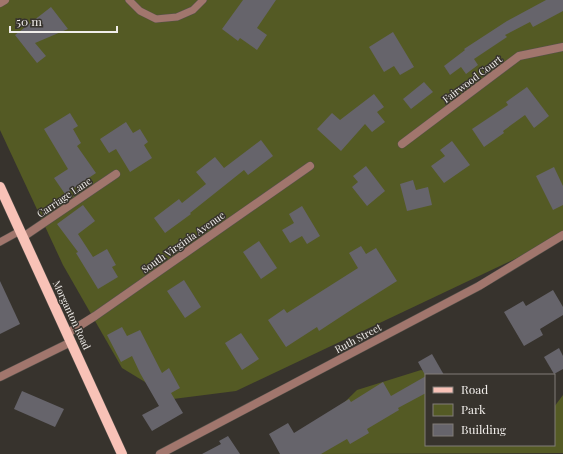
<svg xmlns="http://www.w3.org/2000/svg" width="563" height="454" viewBox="0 0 563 454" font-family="'Playfair Display',serif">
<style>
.green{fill:#545a24}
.building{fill:#66646b}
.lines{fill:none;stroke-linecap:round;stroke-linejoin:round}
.lane-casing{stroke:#55514b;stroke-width:8}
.street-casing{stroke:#55514b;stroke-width:9}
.primary-casing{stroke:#55514b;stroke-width:11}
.lane{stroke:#a1766d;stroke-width:7}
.street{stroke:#a1766d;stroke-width:8}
.primary{stroke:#f8c2b7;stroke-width:10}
.labels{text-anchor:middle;stroke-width:3;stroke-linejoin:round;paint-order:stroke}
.street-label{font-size:10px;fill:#f0edea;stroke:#37332d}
</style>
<rect width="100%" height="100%" fill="#37332d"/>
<!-- green -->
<g class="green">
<path d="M0 0H563V233L555 240 236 391 173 399 122 368 63 265 0 130Z"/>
<path d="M421 370 434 375H426V445H554V407L563 395V453L309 454 312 434 357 390Z"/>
</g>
<!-- building -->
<g class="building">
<path d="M243 0H276L257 28 267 35 257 50 240 38 238 41 222 29Z"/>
<path d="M546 0H563V11L533 27 530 22 505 35 507 37 474 59 478 65 466 74 461 67 450 75 444 66 465 50 464 49 507 21Z"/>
<path d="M51 7 68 29 35 43 46 56 37 63 15 35Z"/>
<path d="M393 32 414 67 400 75 394 66 384 72 369 47Z"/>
<path d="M424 82 433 92 411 109 403 99Z"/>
<path d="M527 87 549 116 534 128 525 115 503 131 504 133 484 147 472 129 508 105 506 102Z"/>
<path d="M374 94 384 107 377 112 385 122 372 132 365 124 341 151 317 129 332 113 340 120Z"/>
<path d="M70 113 78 126 73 129 81 143 77 146 96 173 65 194 54 178 68 169 44 129Z"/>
<path d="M126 122 133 133 140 129 148 142 144 145 152 158 130 172 116 149 109 153 100 139Z"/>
<path d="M261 140 273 156 248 175 244 170 190 213 191 214 165 233 154 218 179 199 182 203 206 184 196 172 215 157 224 168Z"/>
<path d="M452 141 470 165 444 183 431 166 445 156 440 150Z"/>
<path d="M366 166 385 191 367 206 352 187 358 182 353 176Z"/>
<path d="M554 167 563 186V205L553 210 536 176Z"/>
<path d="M413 180 416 190 428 187 432 205 407 211 400 184Z"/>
<path d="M83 205 95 221 78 234 93 257 107 249 116 265 112 267 118 277 98 289 76 253 78 252 57 224Z"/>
<path d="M302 206 320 236 307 244 302 236 290 243 282 230 294 223 289 214Z"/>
<path d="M259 241 277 268 261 279 243 252Z"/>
<path d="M361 246 366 254 376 248 397 281 351 310 319 331 317 327 286 347 268 320 284 309 287 313 358 268 349 253Z"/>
<path d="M184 280 201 307 185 318 167 291Z"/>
<path d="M0 281 20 324 0 334Z"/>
<path d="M553 290 563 307V315L540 329 543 335 524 346 504 312 523 301 526 306Z"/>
<path d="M122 327 127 336 140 330 162 373 169 368 180 388 171 393 183 413 152 431 142 415 159 406 140 373 132 356 121 362 107 335Z"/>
<path d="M241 333 259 359 242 370 225 343Z"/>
<path d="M559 348 563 356V369L554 374 544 357Z"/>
<path d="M432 354 444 375H425L418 362Z"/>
<path d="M426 376V393L398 408 399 410 367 429 369 433 350 444 347 439 321 454H280L269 434 288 423 294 433 349 399 351 402 383 382 391 396Z"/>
<path d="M22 391 64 409 55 427 14 409Z"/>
<path d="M228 436 240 454H202L221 444 219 441Z"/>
</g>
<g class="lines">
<defs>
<g id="lane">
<path d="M129 0 140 11 156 19 177 17 193 10 203 0"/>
<path d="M0 242 20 231"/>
</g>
<g id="street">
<path d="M0 3 5 0"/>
<path d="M402 144 519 56 563 47"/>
<path d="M23 237 116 174"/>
<path d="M68 333 95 316 310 166"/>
<path d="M0 377 71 342"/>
<path d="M160 454 479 286 563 235"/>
</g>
<path id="primary" d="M0 187 122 454"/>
</defs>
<!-- lane casing -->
<use href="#lane" class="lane-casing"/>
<!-- street casing -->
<use href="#street" class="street-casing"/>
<!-- primary casing -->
<use href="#primary" class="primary-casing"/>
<!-- lane -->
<use href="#lane" class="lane"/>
<!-- street -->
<use href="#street" class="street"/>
<!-- primary -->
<use href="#primary" class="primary"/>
</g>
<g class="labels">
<!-- street labels -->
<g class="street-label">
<text transform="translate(472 79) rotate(-37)" y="4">Fairwood Court</text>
<text transform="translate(64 197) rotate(-34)" y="4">Carriage Lane</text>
<text transform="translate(183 242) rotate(-35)" y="4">South Virginia Avenue</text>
<text transform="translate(72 315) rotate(65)" y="4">Morganton Road</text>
<text transform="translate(358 338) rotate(-28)" y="4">Ruth Street</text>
</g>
</g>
<!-- legend -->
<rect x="425" y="374" width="130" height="72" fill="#37332d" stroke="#817d79"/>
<rect x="433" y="387" width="20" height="6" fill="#f8c2b7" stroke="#817d79"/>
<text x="461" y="394" font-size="12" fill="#f0edea">Road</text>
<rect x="433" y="404" width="20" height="12" fill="#545a24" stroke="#817d79"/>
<text x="461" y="414" font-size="12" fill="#f0edea">Park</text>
<rect x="433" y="424" width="20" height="12" fill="#66646b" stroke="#817d79"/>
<text x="461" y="434" font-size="12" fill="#f0edea">Building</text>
<!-- scale -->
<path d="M10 26v6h107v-6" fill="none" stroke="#f0edea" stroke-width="2"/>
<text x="16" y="26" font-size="12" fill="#f0edea" stroke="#37332d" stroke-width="3" paint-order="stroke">50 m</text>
</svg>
